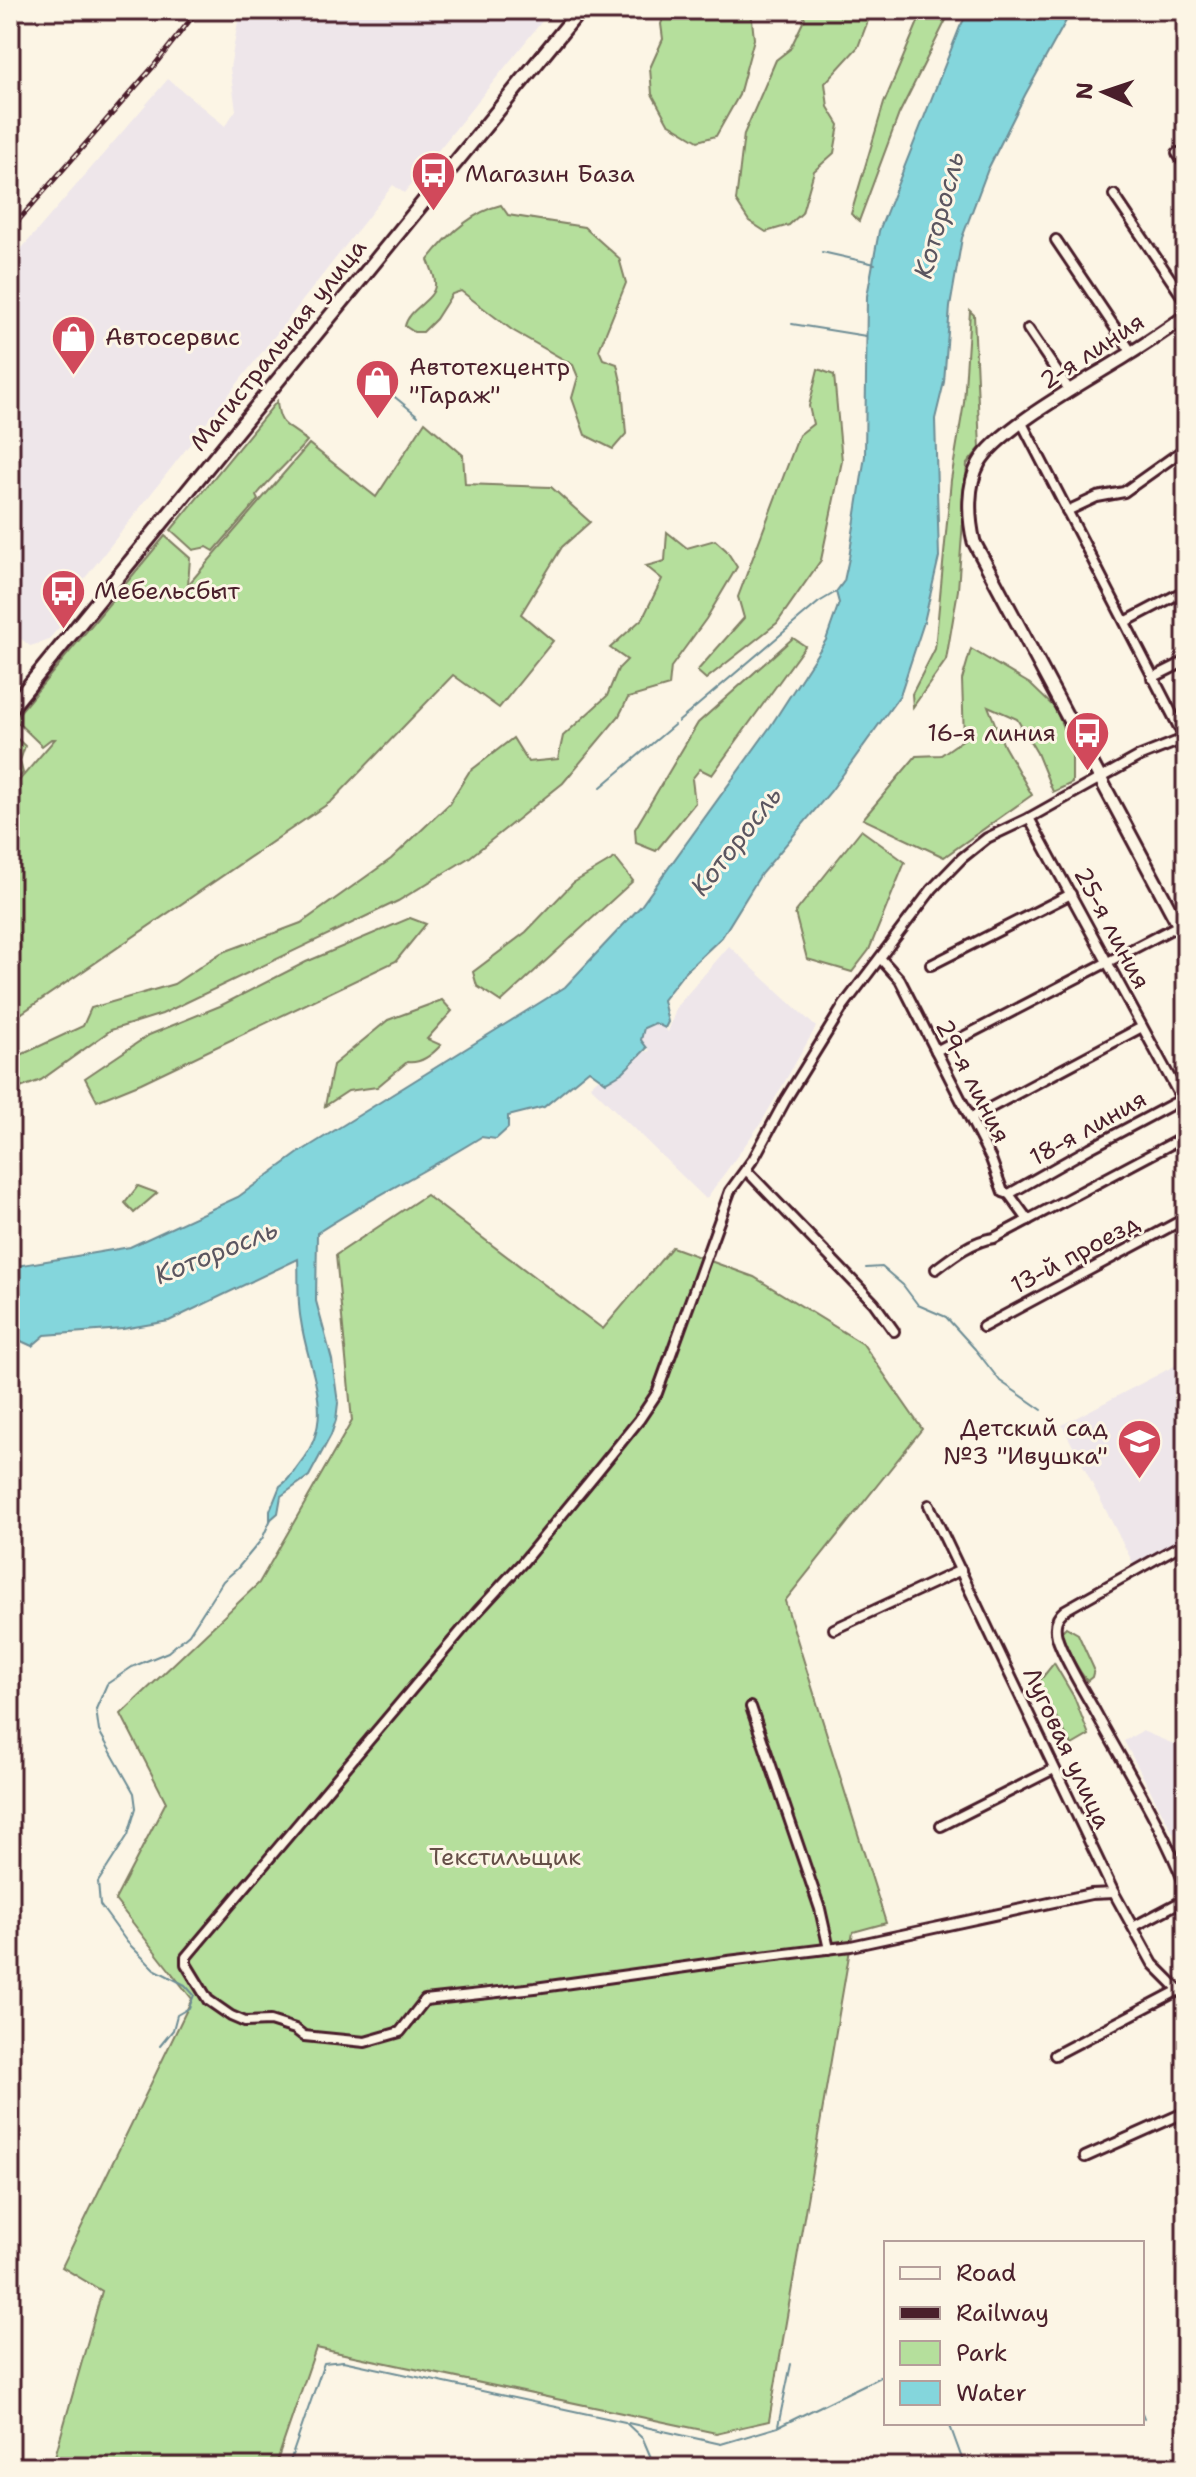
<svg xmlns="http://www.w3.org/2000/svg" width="1196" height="2477" viewBox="0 0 1196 2477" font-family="'Shantell Sans',sans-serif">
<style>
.built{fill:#eee6ea}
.green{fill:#b5df9c;stroke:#807f64;stroke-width:2}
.water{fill:#84d6dc;stroke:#6d8d95;stroke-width:2}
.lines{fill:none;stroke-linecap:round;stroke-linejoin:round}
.stream{stroke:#6d8d95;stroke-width:2}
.minor-casing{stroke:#4a1f2b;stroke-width:14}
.tertiary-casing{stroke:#4a1f2b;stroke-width:17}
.secondary-casing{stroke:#4a1f2b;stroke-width:18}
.minor{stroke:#fcf5e5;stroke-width:8}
.tertiary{stroke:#fcf5e5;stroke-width:11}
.secondary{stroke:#fcf5e5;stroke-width:12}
.rail-casing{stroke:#4a1f2b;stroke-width:5}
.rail{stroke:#fcf5e5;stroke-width:2;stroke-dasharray:6;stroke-linecap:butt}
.labels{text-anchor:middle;stroke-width:6;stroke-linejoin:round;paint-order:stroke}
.poi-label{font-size:24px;fill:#4a1f2b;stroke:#fcf5e5;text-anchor:start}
.street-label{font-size:24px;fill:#4a1f2b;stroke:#fcf5e5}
.park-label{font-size:24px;fill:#654f47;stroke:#fcf5e5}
.water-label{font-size:26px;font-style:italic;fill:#5b5660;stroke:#fcf5e5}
</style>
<rect width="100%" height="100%" fill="#fcf5e5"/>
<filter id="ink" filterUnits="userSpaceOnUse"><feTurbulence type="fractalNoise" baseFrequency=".0125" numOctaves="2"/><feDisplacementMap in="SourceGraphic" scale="16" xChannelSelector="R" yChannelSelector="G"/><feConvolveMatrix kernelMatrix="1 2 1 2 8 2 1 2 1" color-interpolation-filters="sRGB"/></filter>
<g filter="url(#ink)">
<!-- built -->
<g class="built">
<path d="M240 10H551L404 193 393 185 78 587 84 592 66 620 47 641 30 646 10 630V262L168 79 225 126 236 110 230 68Z"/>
<path d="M729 946 816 1027 761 1123 706 1199 590 1086 625 1055 650 1051 641 1040 644 1028 655 1023 660 1024 668 1032 677 1006Z"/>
<path d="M1182 1362 1186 1370V1538L1134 1565 1062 1425Z"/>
<path d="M1142 1731 1186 1749V1857L1124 1741Z"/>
</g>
<!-- green -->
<g class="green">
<path d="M666 10H751L754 39 739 95 716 136 698 141 668 123 652 94 650 68 663 39 661 24Z"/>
<path d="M798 10H872L858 47 825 83 828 107 839 125 834 153 814 171 802 213 789 225 766 232 749 221 736 201 744 134 776 60 790 49 805 18Z"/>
<path d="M923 10H951L899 114 859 221 851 214 884 103Z"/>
<path d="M501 205 508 215 584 227 619 258 626 283 599 350 603 359 617 364 622 386 626 434 613 449 585 435 572 398 578 377 573 365 512 330 461 291 452 294 436 319 423 332H414L405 326C409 308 434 301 435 285 436 278 431 268 428 260 446 237 472 212 501 205Z"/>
<path d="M970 311 974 315 980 448 967 464 958 590 946 660 913 707 912 694 935 649 951 480 964 403Z"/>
<path d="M818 369 834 375 842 461 821 560 777 623 706 679 697 671 744 618 738 597 799 435 813 424 809 406Z"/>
<path d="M277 401C279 430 290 424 307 441 290 461 272 476 256 496L258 500 214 551 207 547 193 550 171 530Z"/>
<path d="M425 422 463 455 465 484 551 487 590 522 562 547 521 614 553 641 499 708 453 675 332 801 10 1021V791L55 739H51L42 746 14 719 165 536 190 558 188 585 309 444 376 497Z"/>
<path d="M667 532 687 548 715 540 726 550 737 567 706 619 671 667 669 686 628 698 619 716 563 783 470 857 398 901 162 1014 111 1030 41 1080 10 1092V1060L83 1026 91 1008 174 984 221 953 301 923 391 859 449 804 469 772 513 738 528 762 558 759 563 736 607 696 618 669 627 660 610 648 643 618 662 579 646 566 665 561Z"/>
<path d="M793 638 805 646 712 775 700 769 692 779 695 803 656 851 636 843 635 829 698 723Z"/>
<path d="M971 649 1030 684 1055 708 1072 749V783L1053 792 1037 753 1017 719 988 706 1004 746 1032 795 944 857 863 819 916 756 941 755 964 739 962 680Z"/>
<path d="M10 732 25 746 20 761 23 773 10 788Z"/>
<path d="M861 830 905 862 869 950 852 972 807 959 795 913Z"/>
<path d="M615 858 633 881 501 1002 477 986 473 972 526 932 573 883Z"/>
<path d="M410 918 426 924 396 961 141 1083 97 1101 85 1078 149 1035 220 1006 306 962Z"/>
<path d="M442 1000 452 1011 427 1039 441 1045C432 1055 420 1064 407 1062L377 1087 348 1091 325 1106 333 1065 388 1020Z"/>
<path d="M138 1186 157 1193 134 1213 125 1203Z"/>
<path d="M426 1195 603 1329 672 1247 754 1277 863 1344 922 1429 785 1601 886 1923 853 1932 769 2421 716 2433 316 2348 275 2467H52L102 2291 62 2267 192 1999 115 1900 166 1802 121 1714 259 1583 352 1421 336 1255Z"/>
<path d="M1066 1627 1078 1634 1094 1669 1092 1677 1087 1681C1075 1666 1068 1650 1061 1632Z"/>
<path d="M1054 1663 1074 1697 1089 1735 1072 1745 1037 1684Z"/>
</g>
<!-- water -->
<path class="water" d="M969 10H1072L1025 95 988 169 962 238 950 307 944 382 935 419 939 557 924 622 900 695 831 791 761 874 722 937 684 973 663 1000 668 1022 665 1028 655 1023 644 1028 641 1040 647 1048 623 1072 606 1082 589 1070 544 1107 508 1116V1128L496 1139 481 1137C427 1171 370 1198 317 1233L316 1301 332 1360 338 1403 336 1420 331 1435 309 1476 281 1496 278 1513 270 1520V1511L280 1486C290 1480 293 1472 300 1463 338 1416 308 1372 301 1321 297 1301 299 1279 298 1259L169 1321 123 1329 45 1335 32 1346 10 1336V1267L130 1247 238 1197 300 1152 565 987 641 906 770 727 826 640 839 603 836 592 844 581 849 558 865 456 867 296 879 231 960 27Z"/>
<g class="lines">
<!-- stream -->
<g class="stream">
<path d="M822 252 875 264"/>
<path d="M792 324 866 336"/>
<path d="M379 384 418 416"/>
<path d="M678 722 819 602 836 592"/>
<path d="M601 787 674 725"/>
<path d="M866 1268 882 1267 903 1285 918 1305 946 1317 975 1349 1000 1381 1042 1410"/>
<path d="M160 2046 173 2030 177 2015 189 2008 194 1995 185 1985 154 1969 127 1942 100 1905 98 1882 128 1835 136 1808 134 1793 99 1731 96 1709 107 1684 132 1667 168 1652 189 1634 223 1581 237 1569 262 1539 271 1519"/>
<path d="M1142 2414 1144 2419"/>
<path d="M628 2423 721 2444 778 2427 886 2374"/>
<path d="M949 2423 965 2467"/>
<path d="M778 2426 791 2364"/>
<path d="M288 2467 324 2363 343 2361 625 2422 643 2439 655 2467"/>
</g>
<defs>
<g id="minor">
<path d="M1177 153 1186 166"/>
<path d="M1114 195 1186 302"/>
<path d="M1056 240 1132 353"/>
<path d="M1028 329 1070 391"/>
<path d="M1022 423 1186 741"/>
<path d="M1067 511 1097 497 1124 492 1186 448"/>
<path d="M1125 622 1186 590"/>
<path d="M1152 678 1186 661"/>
<path d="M1029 818 1182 1100"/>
<path d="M881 959 900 980 991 1159 1003 1192 1009 1194 1028 1220"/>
<path d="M931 965 1071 894"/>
<path d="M936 1051 1179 925"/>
<path d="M971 1118 1142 1027"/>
<path d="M746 1170 874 1303 894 1331"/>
<path d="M1009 1194 1090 1148 1184 1098"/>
<path d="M936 1269C953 1256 972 1241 994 1238L1186 1136"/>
<path d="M983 1327 1186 1218"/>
<path d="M929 1505 1114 1893 1153 1964 1186 1997"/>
<path d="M1186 1542 1065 1610C1056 1617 1054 1625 1057 1637 1063 1658 1085 1693 1096 1713 1127 1770 1163 1827 1186 1888"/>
<path d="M834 1629 961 1570"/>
<path d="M751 1707 820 1909 829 1949"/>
<path d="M941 1826 1054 1769"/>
<path d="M1114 1893 1091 1894 851 1946 728 1961 535 1988 425 2000 400 2032 365 2042 304 2036 295 2029 270 2021 245 2022 231 2016 208 2000 186 1964V1957L477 1612 523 1562 597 1472 639 1420 657 1393 730 1191 754 1158 786 1099 844 1005 932 889 962 858 987 838 1029 818 1138 757 1186 738"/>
<path d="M1133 1927 1186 1899"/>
<path d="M1055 2055 1179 1990"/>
<path d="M1085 2157 1186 2112"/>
</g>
<path id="tertiary" d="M1186 316C1167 329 1149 342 1129 354 1094 377 998 428 979 463 967 485 968 517 974 542L1186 939"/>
<path id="secondary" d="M10 709 580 10"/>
</defs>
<!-- minor casing -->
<use href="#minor" class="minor-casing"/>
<!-- tertiary casing -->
<use href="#tertiary" class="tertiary-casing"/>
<!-- secondary casing -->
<use href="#secondary" class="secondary-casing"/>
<!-- minor -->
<use href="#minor" class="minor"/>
<!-- tertiary -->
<use href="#tertiary" class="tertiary"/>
<!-- secondary -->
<use href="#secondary" class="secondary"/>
<defs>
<path id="rail" d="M10 230 153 67 198 10"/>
</defs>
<!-- rail casing -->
<use href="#rail" class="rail-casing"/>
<!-- rail -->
<use href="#rail" class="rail"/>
</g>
</g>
<!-- icons -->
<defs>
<symbol id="bus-pin" viewBox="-11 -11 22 30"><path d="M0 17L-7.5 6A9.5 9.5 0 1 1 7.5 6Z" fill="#d1495b" stroke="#fcf5e5"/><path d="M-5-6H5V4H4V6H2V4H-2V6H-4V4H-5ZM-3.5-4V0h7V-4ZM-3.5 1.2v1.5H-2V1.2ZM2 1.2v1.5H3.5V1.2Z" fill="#fff"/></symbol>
<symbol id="shop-pin" viewBox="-11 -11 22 30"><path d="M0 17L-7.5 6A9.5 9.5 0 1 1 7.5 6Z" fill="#d1495b" stroke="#fcf5e5"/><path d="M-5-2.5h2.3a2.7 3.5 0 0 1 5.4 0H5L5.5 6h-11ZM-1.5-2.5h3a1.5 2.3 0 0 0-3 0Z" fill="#fff"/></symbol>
<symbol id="school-pin" viewBox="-11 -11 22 30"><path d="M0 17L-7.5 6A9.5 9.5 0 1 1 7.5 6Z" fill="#d1495b" stroke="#fcf5e5"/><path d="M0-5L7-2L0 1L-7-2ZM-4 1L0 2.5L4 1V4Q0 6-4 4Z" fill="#fff"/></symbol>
</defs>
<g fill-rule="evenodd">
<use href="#bus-pin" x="408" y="148" width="51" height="69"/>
<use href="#shop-pin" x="48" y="312" width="51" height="69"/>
<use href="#shop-pin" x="352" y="356" width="51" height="69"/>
<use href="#bus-pin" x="38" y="566" width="51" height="69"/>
<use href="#bus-pin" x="1062" y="708" width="51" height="69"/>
<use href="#school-pin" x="1114" y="1416" width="51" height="69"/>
</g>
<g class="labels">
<!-- poi labels -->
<g class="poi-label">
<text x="465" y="182">Магазин База</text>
<text x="105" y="345">Автосервис</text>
<text x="409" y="375">Автотехцентр<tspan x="409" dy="28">"Гараж"</tspan></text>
<text x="94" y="599">Мебельсбыт</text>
<text x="1056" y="741" text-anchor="end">16-я линия</text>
<text x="1108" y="1436" text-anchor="end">Детский сад<tspan x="1108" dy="28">№3 "Ивушка"</tspan></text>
</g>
<!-- street labels -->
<g class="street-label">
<text transform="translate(278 345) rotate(-51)" y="8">Магистральная улица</text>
<text transform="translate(1092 351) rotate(-33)" y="8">2-я линия</text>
<text transform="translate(1112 928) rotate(62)" y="8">25-я линия</text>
<text transform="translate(973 1081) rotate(63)" y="8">29-я линия</text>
<text transform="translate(1088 1128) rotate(-29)" y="8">18-я линия</text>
<text transform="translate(1075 1254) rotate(-28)" y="8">13-й проезд</text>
<text transform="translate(1067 1748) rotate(65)" y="8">Луговая улица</text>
</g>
<!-- park labels -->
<g class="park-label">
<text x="505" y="1865">Текстильщик</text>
</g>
<!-- water labels -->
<g class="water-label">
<text transform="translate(939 215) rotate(-75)" y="9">Которосль</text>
<text transform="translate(736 841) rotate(-52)" y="9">Которосль</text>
<text transform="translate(216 1252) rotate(-22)" y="9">Которосль</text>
</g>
</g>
<!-- margin -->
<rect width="1196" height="2477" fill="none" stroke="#fcf5e5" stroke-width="40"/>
<rect x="20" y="20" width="1156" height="2437" fill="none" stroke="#4a1f2b" stroke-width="3" filter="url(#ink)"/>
<!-- legend -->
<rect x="884" y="2241" width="260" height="184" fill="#fcf5e5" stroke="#b59f9b" stroke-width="2"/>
<rect x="900" y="2267" width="40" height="12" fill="#fcf5e5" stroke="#b59f9b" stroke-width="2"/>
<text x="956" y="2281" font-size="24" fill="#4a1f2b">Road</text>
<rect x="900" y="2307" width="40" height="12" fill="#4a1f2b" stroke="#b59f9b" stroke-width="2"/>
<text x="956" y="2321" font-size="24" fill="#4a1f2b">Railway</text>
<rect x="900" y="2341" width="40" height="24" fill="#b5df9c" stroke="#b59f9b" stroke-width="2"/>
<text x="956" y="2361" font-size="24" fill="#4a1f2b">Park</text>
<rect x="900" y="2381" width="40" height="24" fill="#84d6dc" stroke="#b59f9b" stroke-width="2"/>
<text x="956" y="2401" font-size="24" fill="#4a1f2b">Water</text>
<!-- north arrow -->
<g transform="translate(1104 92) rotate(273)" stroke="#fcf5e5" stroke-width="6" paint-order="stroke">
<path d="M0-6L14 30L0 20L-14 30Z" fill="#4a1f2b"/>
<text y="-12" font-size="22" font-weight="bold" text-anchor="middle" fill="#4a1f2b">N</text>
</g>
</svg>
